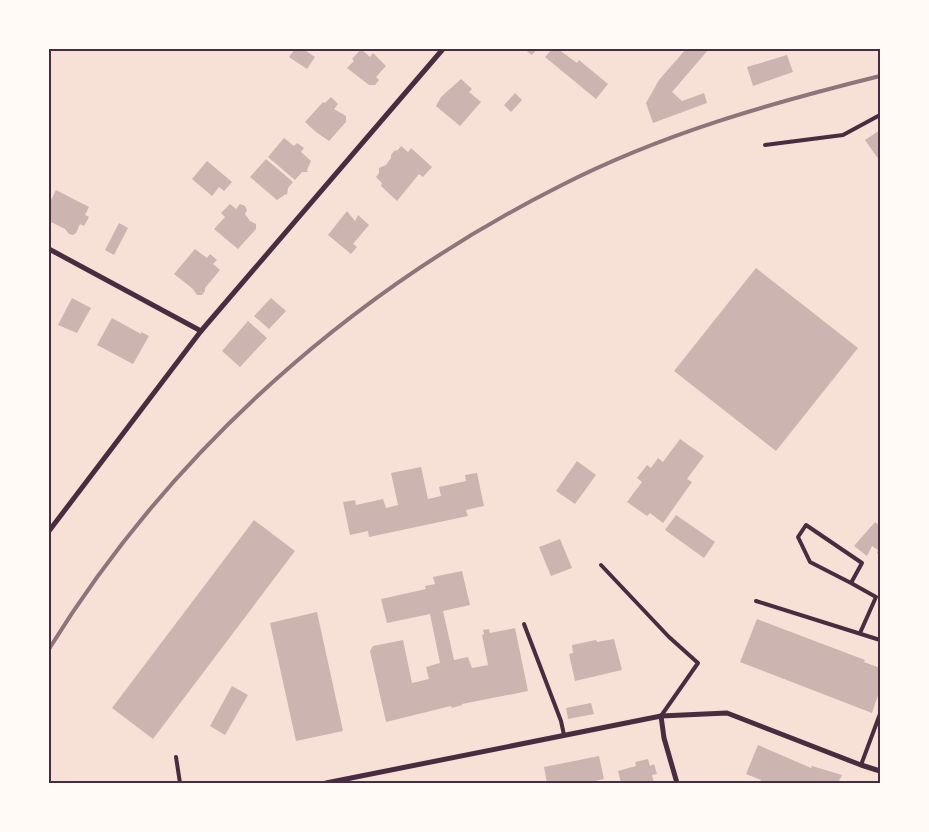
<svg xmlns="http://www.w3.org/2000/svg" width="929" height="832" viewBox="0 0 929 832" font-family="'Libre Baskerville',serif">
<style>
.building{fill:#ccb4b1}
.lines{fill:none;stroke-linecap:round;stroke-linejoin:round}
.service{stroke:#4a2c40;stroke-width:4}
.minor{stroke:#4a2c40;stroke-width:5}
.rail{stroke:#8f747c;stroke-width:4}
.neatline{fill:none;stroke:#4a2c40;stroke-width:2}
</style>
<rect width="100%" height="100%" fill="#f7e1d7"/>
<!-- building -->
<g class="building">
<path d="M295 49H303L315 57 307 69 289 57Z"/>
<path d="M361 49 370 57 373 53 386 66 376 77 379 80 375 85H369L347 68 354 61 352 59Z"/>
<path d="M524 49H537L532 55Z"/>
<path d="M552 49H558L577 63 579 60 608 84 596 99 545 57Z"/>
<path d="M686 49H709L672 92 682 101 704 93 707 103 653 123 646 103 659 80Z"/>
<path d="M787 55 793 72 753 86 747 67Z"/>
<path d="M461 79 472 89 469 92 481 102 460 126 436 106 441 97Z"/>
<path d="M515 93 522 100 511 112 504 105Z"/>
<path d="M331 97 338 104 334 109 346 116V122L329 141 316 132 305 122 323 102 325 103Z"/>
<path d="M880 130V159L879 160 865 140Z"/>
<path d="M284 138 294 146 297 143 304 148 301 152 311 161 307 170 308 172H302L295 180 268 157Z"/>
<path d="M401 146 408 152 411 148 432 167 423 177 419 174 397 201 381 186 382 183 376 177 379 173V168L386 165 391 158V155L394 151 398 150Z"/>
<path d="M266 159 293 182 288 188 287 195 286 194 277 200 250 177Z"/>
<path d="M207 161 232 182 224 191 219 187 212 196 192 179Z"/>
<path d="M56 190 89 207 85 215 89 217 84 226 80 224 76 233 73 235 69 234 65 229 49 221V204Z"/>
<path d="M230 204 236 209 240 204 245 206 247 210 245 214 250 221 256 224V229L238 249 214 229 225 217 221 213Z"/>
<path d="M347 211 355 221 358 215 369 225 353 244 357 247 351 254 328 235Z"/>
<path d="M119 223 128 228 114 255 105 250Z"/>
<path d="M195 249 207 258 210 254 217 260 213 264 220 270 205 288V291L202 295H197L193 289 174 274Z"/>
<path d="M756 268 858 348 776 451 674 371Z"/>
<path d="M72 298 91 308 77 333 58 325Z"/>
<path d="M271 298 286 311 269 329 254 316Z"/>
<path d="M112 318 141 334V332L149 336 133 364 97 345Z"/>
<path d="M248 321 267 338 240 367 222 351Z"/>
<path d="M680 439 704 456 687 479 692 482 663 523 650 513 647 516 627 502 642 482 637 478 647 465 651 468 658 458 663 462Z"/>
<path d="M577 461 596 475 575 504 556 491Z"/>
<path d="M421 467 428 499 441 496 439 487 466 481 465 475 477 473 484 506 466 510 468 516 369 537 368 531 350 535 343 502 355 500 356 505 383 499 386 508 398 505 391 473Z"/>
<path d="M676 515 715 542 704 558 665 530Z"/>
<path d="M254 520 295 551 153 739 112 708Z"/>
<path d="M875 522 880 526V556L877 553 878 550 872 546 867 556 854 546Z"/>
<path d="M560 539 572 568 551 576 539 547Z"/>
<path d="M462 571 470 605 443 611 454 660 468 657 472 668 488 665 482 635 484 634 483 630 489 629 490 633 515 628 528 691 462 704V705L452 708 451 706 386 722 370 651 373 646 403 640 412 683 429 679 426 667 440 663 430 614 387 623 381 599 426 589 425 586 435 584 433 577Z"/>
<path d="M317 612 343 731 296 741 270 623Z"/>
<path d="M757 619 865 660 864 662 880 668V689L872 713 740 662Z"/>
<path d="M614 639 622 670 575 681 569 654 573 653 572 645 596 640 597 642Z"/>
<path d="M232 686 248 695 225 735 210 726Z"/>
<path d="M591 703 594 714 568 719 566 708Z"/>
<path d="M758 745 811 768 812 766 842 775 838 783H760L761 780 746 774Z"/>
<path d="M599 756 604 779 587 783H547L544 767Z"/>
<path d="M648 759 650 766 654 764 657 774 652 775 654 783H621L618 771 636 766 635 762Z"/>
</g>
<g class="lines">
<!-- service -->
<g class="service">
<path d="M765 145 843 135 880 115"/>
<path d="M601 565 669 637 698 663 661 716"/>
<path d="M851 583 810 562 798 537 806 525 862 563 851 583 876 597 860 633"/>
<path d="M756 601 880 640"/>
<path d="M524 624 561 721 564 735"/>
<path d="M176 757 180 783"/>
<path d="M861 765 880 714"/>
</g>
<!-- minor -->
<g class="minor">
<path d="M49 249 201 331"/>
<path d="M49 531 201 331 443 49"/>
<path d="M661 716 664 738 677 783"/>
<path d="M326 783 661 716 727 713 861 765 880 771"/>
</g>
<!-- rail -->
<path class="rail" d="M49 649C172 450 352 291 560 186 661 134 771 103 880 76"/>
</g>
<!-- border -->
<rect width="929" height="832" fill="none" stroke="#fffaf5" stroke-width="100"/>
<rect x="50" y="50" width="829" height="732" class="neatline"/>
</svg>
